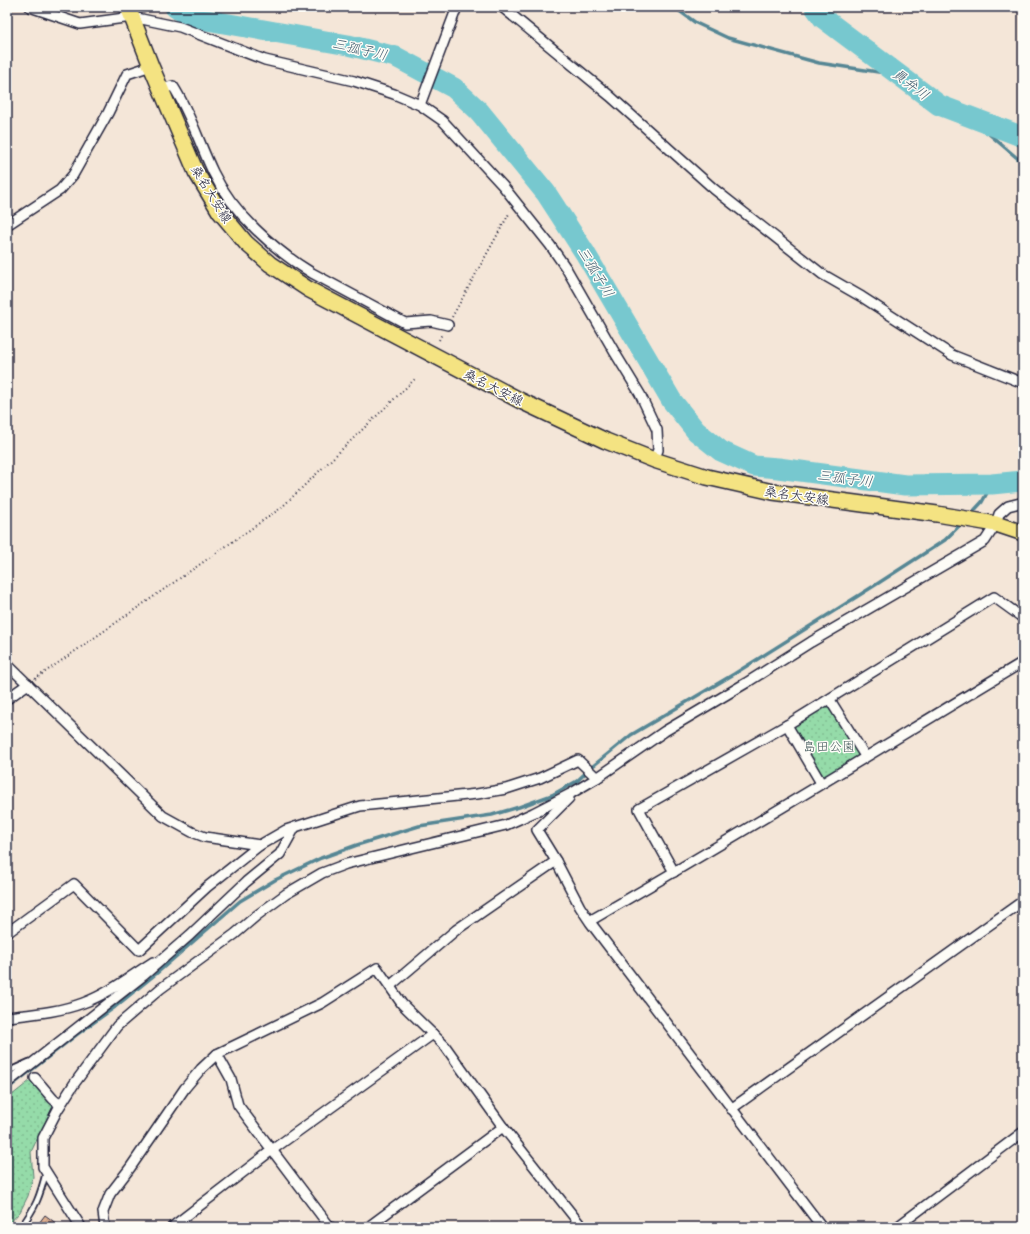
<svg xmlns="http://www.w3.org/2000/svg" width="1030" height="1234" viewBox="0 0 1030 1234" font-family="Mali,'Klee One',sans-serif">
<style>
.park{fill:url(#park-dots);stroke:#5c7e72}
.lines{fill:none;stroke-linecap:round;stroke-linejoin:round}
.stream{stroke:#558694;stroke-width:3.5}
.river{stroke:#77c8cf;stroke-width:21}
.building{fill:url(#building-hatch);stroke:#22223b}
.lane-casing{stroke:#22223b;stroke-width:8}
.street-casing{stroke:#22223b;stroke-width:12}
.primary-casing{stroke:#22223b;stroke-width:18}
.path{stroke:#22223b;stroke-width:2;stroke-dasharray:1 3;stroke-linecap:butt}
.lane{stroke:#fdfcf7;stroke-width:4.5}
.street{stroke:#fdfcf7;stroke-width:9}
.primary{stroke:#f4e382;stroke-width:15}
.labels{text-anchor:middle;stroke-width:3;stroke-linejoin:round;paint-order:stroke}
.street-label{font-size:13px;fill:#22223b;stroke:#fdfcf7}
.park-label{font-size:13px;fill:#445a5c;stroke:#fdfcf7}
.water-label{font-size:14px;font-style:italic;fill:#405c6f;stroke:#fdfcf7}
</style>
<defs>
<pattern id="park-dots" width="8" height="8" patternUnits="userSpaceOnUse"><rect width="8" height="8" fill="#95dba9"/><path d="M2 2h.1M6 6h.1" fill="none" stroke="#80bc92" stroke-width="1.8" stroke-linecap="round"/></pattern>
<pattern id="building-hatch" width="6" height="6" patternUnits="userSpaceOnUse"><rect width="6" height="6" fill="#e0b191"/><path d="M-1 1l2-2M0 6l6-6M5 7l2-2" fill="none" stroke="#c0987e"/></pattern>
</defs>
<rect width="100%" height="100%" fill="#f4e6d8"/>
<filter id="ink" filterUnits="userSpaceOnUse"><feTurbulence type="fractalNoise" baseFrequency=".025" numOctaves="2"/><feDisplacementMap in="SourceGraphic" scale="8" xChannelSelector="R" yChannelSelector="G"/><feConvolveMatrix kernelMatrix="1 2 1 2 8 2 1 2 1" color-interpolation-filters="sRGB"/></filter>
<g filter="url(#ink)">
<!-- park -->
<g class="park">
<path d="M828 703 861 755 822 779 791 725Z"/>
<path d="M31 1080 53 1106 31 1152 33 1177 28 1196 20 1212 7 1226V1099Z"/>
</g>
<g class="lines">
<!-- stream -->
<g class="stream">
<path d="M674 7 696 23 728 38 819 63 898 75"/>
<path d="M969 117 1023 163"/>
<path d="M969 516 982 502 992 484"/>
<path d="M7 1089 76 1035 115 1007 157 973 240 901 275 880 321 858 357 845 419 826 492 815 519 807 552 795 577 781 593 766 631 735 734 674 877 584 945 540 962 523"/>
</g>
<!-- river -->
<g class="river">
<path d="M175 7 182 12 201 19 348 45 396 57 454 88 479 111 546 193 585 253 672 401 696 431 721 451 754 466 778 468 905 485 992 484 1023 481"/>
<path d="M815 7 823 18 939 105 1023 137"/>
</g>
</g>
<!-- building -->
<path class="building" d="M45 1215 61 1227H36Z"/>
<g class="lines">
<defs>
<g id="lane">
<path d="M7 1072 29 1062"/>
<path d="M21 1227C36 1207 40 1196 46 1172"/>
</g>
<g id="street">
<path d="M30 7 80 24 132 17 180 27 265 60 354 81 394 94 420 105 443 121 503 186 550 245 566 268 615 353 640 394 657 430 658 450 654 460"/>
<path d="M502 7 610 96 714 189 822 274 862 297 952 355 1023 383"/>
<path d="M160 89 173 86C190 112 199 143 213 172 232 212 274 250 312 273L405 323 431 321 448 325"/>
<path d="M420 105 457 7"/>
<path d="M7 225 60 190 73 175 108 113 127 74 151 66"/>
<path d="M7 664 163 816 192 832 205 837 260 845 286 830 360 806 477 794 506 789 540 778 578 760 597 778"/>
<path d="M7 699 28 684"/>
<path d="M830 700 865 756"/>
<path d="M787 725 821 783"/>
<path d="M556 861 537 830 569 798"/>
<path d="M674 872 639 809 787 725 994 597 1023 618"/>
<path d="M593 919C738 836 880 748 1023 662"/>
<path d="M7 933 74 884 139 950 207 887 260 845"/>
<path d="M390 986 456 930 556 861 580 907 590 922 822 1227"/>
<path d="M7 1017C32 1014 59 1012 83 1003 108 994 131 976 153 962"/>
<path d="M217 1054 231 1079 238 1105 330 1227"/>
<path d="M35 1078 53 1099 60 1105"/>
<path d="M7 1083 143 976 190 935 246 882 280 854 295 827"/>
<path d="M731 1109 1023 901"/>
<path d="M81 1227 43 1167V1138L58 1109 74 1084 117 1026 160 989 235 934 256 916 286 894 322 873 346 864 506 825 533 813 570 794 597 778 665 731 746 683 811 642 985 541 996 524 999 514 1008 506 1020 503 1023 504"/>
<path d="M105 1227 103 1212 110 1194 130 1168 185 1088 201 1069 217 1054 322 1003 377 968 402 1004 445 1046 503 1127 582 1227"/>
<path d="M172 1227 272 1150 433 1034"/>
<path d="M368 1227 503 1127"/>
<path d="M897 1227 1023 1132"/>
</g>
<path id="primary" d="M128 7 151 66 196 172 220 212 246 243 270 264 308 289 521 401 606 441 654 460 707 477 773 492 937 514 996 524 1023 533"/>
</defs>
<!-- lane casing -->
<use href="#lane" class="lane-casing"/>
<!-- street casing -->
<use href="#street" class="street-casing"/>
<!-- primary casing -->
<use href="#primary" class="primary-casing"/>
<!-- path -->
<g class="path">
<path d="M452 317 510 212"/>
<path d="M439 340 442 334"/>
<path d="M35 679 281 508 416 378"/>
</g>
<!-- lane -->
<use href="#lane" class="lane"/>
<!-- street -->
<use href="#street" class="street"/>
<!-- primary -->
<use href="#primary" class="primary"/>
</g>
</g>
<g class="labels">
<!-- street labels -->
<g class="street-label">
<text transform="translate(212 194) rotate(58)" y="5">桑名大安線</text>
<text transform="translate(494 387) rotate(27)" y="5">桑名大安線</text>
<text transform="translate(797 495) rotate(8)" y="5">桑名大安線</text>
</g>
<!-- park labels -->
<g class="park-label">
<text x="829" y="751">島田公園</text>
</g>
<!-- water labels -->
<g class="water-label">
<text transform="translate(360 49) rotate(13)" y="5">三孤子川</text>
<text transform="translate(911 84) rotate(37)" y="5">員弁川</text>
<text transform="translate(596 272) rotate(59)" y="5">三孤子川</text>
<text transform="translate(845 478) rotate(7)" y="5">三孤子川</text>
</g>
</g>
<!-- margin -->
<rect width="1030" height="1234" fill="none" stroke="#fdfcf7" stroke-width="24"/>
<rect x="12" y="12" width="1006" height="1210" fill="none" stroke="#22223b" stroke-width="1.5" filter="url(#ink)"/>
</svg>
